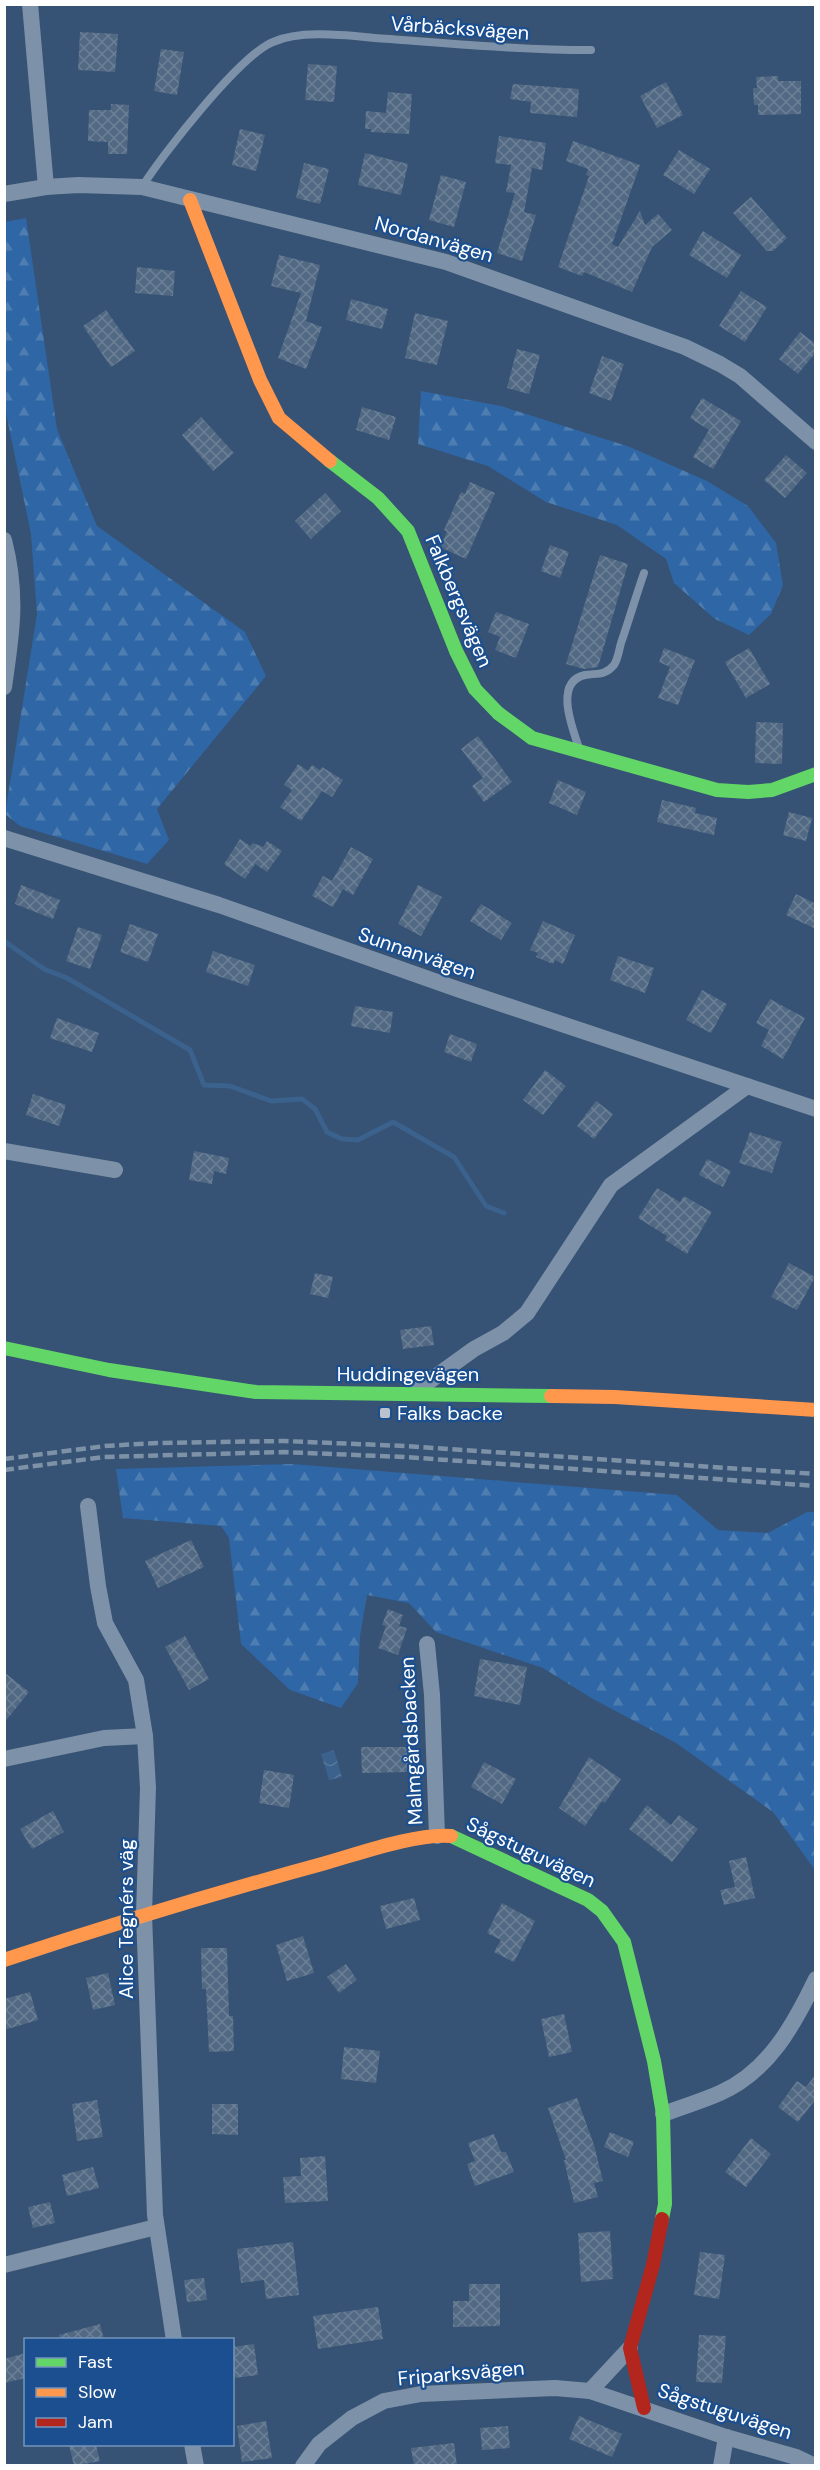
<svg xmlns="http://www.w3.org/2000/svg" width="820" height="2470" viewBox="0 0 820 2470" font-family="'DM Sans',sans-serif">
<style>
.forest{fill:url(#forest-firs)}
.water{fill:url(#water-waves)}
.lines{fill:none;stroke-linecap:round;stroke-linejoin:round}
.stream{stroke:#3b618d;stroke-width:5}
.building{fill:url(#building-cross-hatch)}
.lane{stroke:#7d92a8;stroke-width:8}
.street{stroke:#7d92a8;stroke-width:16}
.fast{stroke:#63d668;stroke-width:14}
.slow{stroke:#ff974d;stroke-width:14}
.jam{stroke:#b3261e;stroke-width:14}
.rail{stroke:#7e92a7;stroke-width:4.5;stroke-dasharray:10 4.5;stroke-linecap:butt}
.poi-dot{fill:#b9c2ce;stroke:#1b4f8f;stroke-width:2}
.labels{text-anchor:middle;stroke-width:4.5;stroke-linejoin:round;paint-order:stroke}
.street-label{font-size:20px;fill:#fff;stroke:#1b4f8f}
.poi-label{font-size:20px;fill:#fff;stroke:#1b4f8f;text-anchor:start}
</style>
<defs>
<pattern id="forest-firs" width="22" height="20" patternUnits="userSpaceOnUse" patternTransform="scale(1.5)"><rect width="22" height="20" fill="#2f66a5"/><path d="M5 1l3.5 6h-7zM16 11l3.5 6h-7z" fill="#4e7db2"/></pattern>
<pattern id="water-waves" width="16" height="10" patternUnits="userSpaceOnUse" patternTransform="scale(1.5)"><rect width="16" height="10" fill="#3b618d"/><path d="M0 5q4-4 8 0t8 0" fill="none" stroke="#58799e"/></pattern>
<pattern id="building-cross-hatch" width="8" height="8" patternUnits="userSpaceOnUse" patternTransform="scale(1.5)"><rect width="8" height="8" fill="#526984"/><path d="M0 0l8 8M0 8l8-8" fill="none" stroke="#6c8096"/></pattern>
</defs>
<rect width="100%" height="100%" fill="#365274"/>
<!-- forest -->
<g class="forest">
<path d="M26 218 57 429 97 526 245 632 266 676 157 809 169 840 147 864 20 826 5 814 37 614 31 534 5 408V222Z"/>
<path d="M421 391 501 406 630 447 707 481 748 506 776 543 783 585 771 614 749 635 715 619 674 583 666 559 617 525 546 502 488 466 418 444Z"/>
<path d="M292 1464 677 1495 718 1530 768 1533 807 1512H815V1870L773 1812 676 1743 593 1699 543 1668 436 1632 409 1603 367 1595 360 1636 358 1683 341 1708 290 1690 241 1644 229 1538 221 1526 123 1518 116 1469Z"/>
</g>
<!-- water -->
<path class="water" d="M334 1750 342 1777 329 1780 321 1754Z"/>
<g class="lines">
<!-- stream -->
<path class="stream" d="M4 941 44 969 67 978 190 1050 204 1085 230 1086 271 1101 302 1099 315 1109 327 1132 342 1139 358 1140 393 1122 454 1157 486 1206 504 1213"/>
</g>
<!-- building -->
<g class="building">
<path d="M80 32 118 34 115 72 78 70Z"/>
<path d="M161 49 184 52 177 95 154 91Z"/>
<path d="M308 64 337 66 334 102 305 100Z"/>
<path d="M778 76V81H801V114L758 115V105H754L753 88H757L756 77Z"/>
<path d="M666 82 683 115 657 128 640 96Z"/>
<path d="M513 84 579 89 577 117 530 113 531 102 510 99Z"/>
<path d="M388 92 412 94 409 134 371 132V129H365L366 111 386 113Z"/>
<path d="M111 104 129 105 127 154H108V142L88 141 89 110H111Z"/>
<path d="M240 129 265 135 256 171 232 165Z"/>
<path d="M499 136 546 143 542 170 532 168 524 212 536 215 522 261 497 253 515 193 506 192 511 165 495 163Z"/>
<path d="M573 141 640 165 612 244 618 247 640 211 645 225 658 214 672 230 652 247 632 292 584 272 582 276 558 267 589 176 586 175 588 169 566 161Z"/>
<path d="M679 150 710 169 694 194 663 175Z"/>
<path d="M365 153 408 164 401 195 358 185Z"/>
<path d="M304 163 329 169 320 204 296 198Z"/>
<path d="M441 175 466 182 454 227 429 220Z"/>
<path d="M751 197 787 238 773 251H767L733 213Z"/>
<path d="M703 231 741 255 727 278 689 255Z"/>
<path d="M279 255 320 265 306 321 322 327 306 369 278 358 301 293 271 286Z"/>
<path d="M137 267 175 271 173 296 135 293Z"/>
<path d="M741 291 767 307 745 342 719 326Z"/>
<path d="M351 299 388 309 382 329 346 320Z"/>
<path d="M106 310 135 351 111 367 83 326Z"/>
<path d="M415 313 448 321 437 365 405 358Z"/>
<path d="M800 332 816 344V352L798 374 779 359Z"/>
<path d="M517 349 540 355 529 394 507 388Z"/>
<path d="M602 356 624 364 611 401 589 393Z"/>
<path d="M702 398 741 421 713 469 693 457 709 430 690 418Z"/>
<path d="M362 407 396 417 389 440 356 430Z"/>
<path d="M201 417 234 453 213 471 182 435Z"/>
<path d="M786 455 807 473 785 498 764 480Z"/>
<path d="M470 482 495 493 466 559 440 547 447 532 444 530 461 492 465 494Z"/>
<path d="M325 493 341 511 311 539 295 521Z"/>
<path d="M550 545 569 552 560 578 541 571Z"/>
<path d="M600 555 628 564 598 667 584 669 566 664Z"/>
<path d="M496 612 529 624 516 658 495 650 500 637 488 632Z"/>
<path d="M664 648 695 660 678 705 658 698 670 667 659 662Z"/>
<path d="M749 648 770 684 746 698 725 662Z"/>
<path d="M756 722 783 723 782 764 755 763Z"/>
<path d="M478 736 512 782 484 802 472 786 483 778 461 749Z"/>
<path d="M298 764 308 771 312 765 320 770 322 767 343 780 332 797 322 791 301 821 280 807 292 790 284 785Z"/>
<path d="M558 780 586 792 577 815 549 803Z"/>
<path d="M662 800 696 808 695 813 717 818 714 835 657 822Z"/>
<path d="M789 812 812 818 806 841 783 835Z"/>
<path d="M240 839 250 846 253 843 263 847 267 841 282 851 267 872 255 864 245 879 224 864Z"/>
<path d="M351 847 373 859 353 895 343 889 333 907 312 896 323 876 332 881Z"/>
<path d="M21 885 60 900 53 919 15 904Z"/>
<path d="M418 885 442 897 421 936 398 924Z"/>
<path d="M796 894 816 904V929L786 915Z"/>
<path d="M481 904 512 923 501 940 470 921Z"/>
<path d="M543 921 575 935 563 964 555 960 553 964 536 957 538 953 530 950Z"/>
<path d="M130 924 158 934 148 962 120 952Z"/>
<path d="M78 927 102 935 90 969 66 961Z"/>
<path d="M213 951 255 965 248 986 206 972Z"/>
<path d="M618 956 654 968 645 993 610 980Z"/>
<path d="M702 990 727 1004 711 1033 686 1020Z"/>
<path d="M770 999 805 1018 783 1059 761 1046 769 1030 756 1023Z"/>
<path d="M355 1006 393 1012 390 1033 351 1026Z"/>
<path d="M57 1018 99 1033 92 1052 50 1038Z"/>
<path d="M450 1034 477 1044 471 1062 444 1052Z"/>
<path d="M545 1070 566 1086 543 1115 523 1100Z"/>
<path d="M33 1094 66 1105 59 1126 26 1115Z"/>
<path d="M596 1101 613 1114 594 1139 577 1126Z"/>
<path d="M750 1132 782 1142 772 1173 739 1163Z"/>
<path d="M194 1151 229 1158 226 1174 214 1171 212 1184 189 1180Z"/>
<path d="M707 1159 731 1171 723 1187 699 1175Z"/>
<path d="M657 1188 680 1202 684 1196 712 1212 687 1254 665 1240 667 1236 638 1218Z"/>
<path d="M789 1263 815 1277 797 1310 771 1297Z"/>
<path d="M315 1273 333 1277 328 1298 310 1294Z"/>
<path d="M431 1326 434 1345 403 1349 400 1330Z"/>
<path d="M191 1540 204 1567 158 1588 145 1561Z"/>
<path d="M388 1609 403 1615 399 1626 407 1628 398 1655 378 1648 386 1626 382 1625Z"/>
<path d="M185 1636 209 1679 189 1690 165 1647Z"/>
<path d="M480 1659 527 1667 520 1705 474 1696Z"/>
<path d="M4 1672 29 1692 4 1723Z"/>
<path d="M361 1747H408V1772L362 1773Z"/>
<path d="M589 1757 621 1779 605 1803 602 1801 585 1826 559 1808Z"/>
<path d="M484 1762 516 1779 502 1804 471 1787Z"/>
<path d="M264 1770 294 1775 289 1808 259 1803Z"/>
<path d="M647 1805 671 1825 679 1815 698 1829 672 1862 629 1829Z"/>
<path d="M53 1811 64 1832 32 1849 20 1829Z"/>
<path d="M746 1857 755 1898 724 1905 720 1890 735 1887 729 1861Z"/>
<path d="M414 1898 420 1920 386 1929 380 1906Z"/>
<path d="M502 1903 535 1921 514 1962 494 1952 501 1940 487 1933Z"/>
<path d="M303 1936 314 1973 287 1981 276 1945Z"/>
<path d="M201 1948H227L229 2016H233L234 2051 209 2052 206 1989H202Z"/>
<path d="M346 1964 357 1980 339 1993 327 1977Z"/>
<path d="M108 1973 115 2005 93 2010 86 1978Z"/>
<path d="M30 1992 38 2020 4 2030V1999Z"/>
<path d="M564 2014 572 2052 549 2057 541 2019Z"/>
<path d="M344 2047 380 2051 376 2083 341 2079Z"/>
<path d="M816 2074V2099L798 2122 778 2107 797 2081 806 2087Z"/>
<path d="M577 2098 594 2145 603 2181 594 2183 598 2197 574 2203 564 2160H566L548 2108Z"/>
<path d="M97 2100 103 2137 77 2141 72 2104Z"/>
<path d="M212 2104H238V2135L212 2134Z"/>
<path d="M610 2132 634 2142 628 2157 604 2147Z"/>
<path d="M494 2134 501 2152H506L514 2172 475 2186 467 2164 475 2161 468 2143Z"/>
<path d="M751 2138 771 2154 746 2187 725 2172Z"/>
<path d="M325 2156 328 2201 285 2203 283 2177 301 2176 300 2158Z"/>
<path d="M93 2167 99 2188 67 2196 62 2175Z"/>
<path d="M50 2202 55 2223 33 2228 28 2207Z"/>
<path d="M610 2231 613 2279 581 2282 578 2233Z"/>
<path d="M293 2242 299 2295 266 2299 264 2280 241 2283 237 2249Z"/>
<path d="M700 2252 725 2255 719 2299 694 2295Z"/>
<path d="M204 2278 207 2300 187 2302 184 2280Z"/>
<path d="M469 2284H500V2326L453 2327V2301H469Z"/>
<path d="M378 2307 383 2339 318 2349 313 2316Z"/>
<path d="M100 2324 104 2340H60L59 2335Z"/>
<path d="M699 2335 726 2336 722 2383 696 2382Z"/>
<path d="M254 2344 258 2375 234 2378 232 2347Z"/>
<path d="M26 2353V2378L4 2383V2359Z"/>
<path d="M579 2416 622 2434 612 2457 569 2439Z"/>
<path d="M266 2421 272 2458 242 2462 237 2426Z"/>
<path d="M508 2426 510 2448 482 2450 480 2428Z"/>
<path d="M454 2443 457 2466H414L411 2448Z"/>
<path d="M69 2445H96L100 2461 74 2466Z"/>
</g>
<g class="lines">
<!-- lane -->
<g class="lane">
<path d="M142 187C162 155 240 55 273 42 304 28 356 37 390 39 457 44 524 50 591 50"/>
<path d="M579 748C573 729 553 682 585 675 596 673 605 676 614 665 618 659 619 650 621 643 629 620 636 596 644 573"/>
</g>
<!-- street -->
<g class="street">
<path d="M30 4 46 187"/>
<path d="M4 194 46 187 78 185 142 187 446 262 685 347 720 364 740 376 816 442"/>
<path d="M4 540C18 594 12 633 4 687"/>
<path d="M4 838 219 905 457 989 816 1109"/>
<path d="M4 1151 115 1170"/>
<path d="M413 1393 474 1349 503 1333 527 1313 611 1185 747 1086"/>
<path d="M88 1506 98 1586 105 1623 136 1680 145 1736 148 1788 144 1914 155 2215 174 2340"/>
<path d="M427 1644 432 1695 437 1836"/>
<path d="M4 1759 104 1738 145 1736"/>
<path d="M663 2114C682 2107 702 2101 720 2093 768 2072 794 2025 816 1979"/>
<path d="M4 2265 156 2227"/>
<path d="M590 2391 630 2348"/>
<path d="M192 2444 196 2466"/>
<path d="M303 2466 319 2444 352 2418 384 2401 421 2394 555 2388 590 2391 726 2437 796 2457 815 2466"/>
<path d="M721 2466 726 2437"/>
</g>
<!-- fast -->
<g class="fast">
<path d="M330 461 378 498 408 531 456 651 475 689 498 713 532 738 717 790 748 792 772 790 816 774"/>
<path d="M4 1348 109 1370 256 1392 551 1396"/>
<path d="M451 1836 588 1900 602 1911 624 1942 654 2061 663 2114 665 2204 662 2219"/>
</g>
<!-- slow -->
<g class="slow">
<path d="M190 200 260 380 279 418 330 461"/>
<path d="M551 1396 615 1397 816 1410"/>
<path d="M4 1960C110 1925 215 1893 322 1864 358 1854 415 1833 451 1836"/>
</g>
<!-- jam -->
<path class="jam" d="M644 2408 630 2348 653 2265 662 2219"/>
<!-- rail -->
<g class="rail">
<path d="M4 1459 105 1446 157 1443 284 1441 405 1446 816 1474"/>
<path d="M4 1470 104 1457 284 1452 404 1457 816 1486"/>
</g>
</g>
<!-- markers -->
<rect class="poi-dot" x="379" y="1407" width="12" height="12" rx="3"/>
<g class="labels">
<!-- street labels -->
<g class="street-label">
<text transform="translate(460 28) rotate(4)" y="7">Vårbäcksvägen</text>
<text transform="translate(434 239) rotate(16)" y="7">Nordanvägen</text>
<text transform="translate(459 601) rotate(67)" y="7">Falkbergsvägen</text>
<text transform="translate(417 953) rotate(19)" y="7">Sunnanvägen</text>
<text x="408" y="1381">Huddingevägen</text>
<text transform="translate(411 1741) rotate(-93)" y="7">Malmgårdsbacken</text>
<text transform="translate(531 1852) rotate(25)" y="7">Sågstuguvägen</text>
<text transform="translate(126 1919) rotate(-90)" y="7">Alice Tegnérs väg</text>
<text transform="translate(461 2373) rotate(-5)" y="7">Friparksvägen</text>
<text transform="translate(725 2411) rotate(18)" y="7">Sågstuguvägen</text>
</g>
<!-- poi labels -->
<g class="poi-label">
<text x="397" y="1420">Falks backe</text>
</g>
</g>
<!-- border -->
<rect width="820" height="2470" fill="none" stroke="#ffffff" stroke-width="12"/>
<!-- legend -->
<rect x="24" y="2338" width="210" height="108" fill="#1b4f8f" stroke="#7695bc" stroke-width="1.5"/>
<rect x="36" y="2358" width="30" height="9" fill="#63d668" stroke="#7695bc" stroke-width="1.5"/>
<text x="78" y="2368" font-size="18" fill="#ffffff">Fast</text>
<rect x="36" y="2388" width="30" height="9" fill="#ff974d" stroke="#7695bc" stroke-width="1.5"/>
<text x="78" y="2398" font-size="18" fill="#ffffff">Slow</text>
<rect x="36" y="2418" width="30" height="9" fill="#b3261e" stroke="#7695bc" stroke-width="1.5"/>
<text x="78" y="2428" font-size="18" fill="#ffffff">Jam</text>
</svg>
